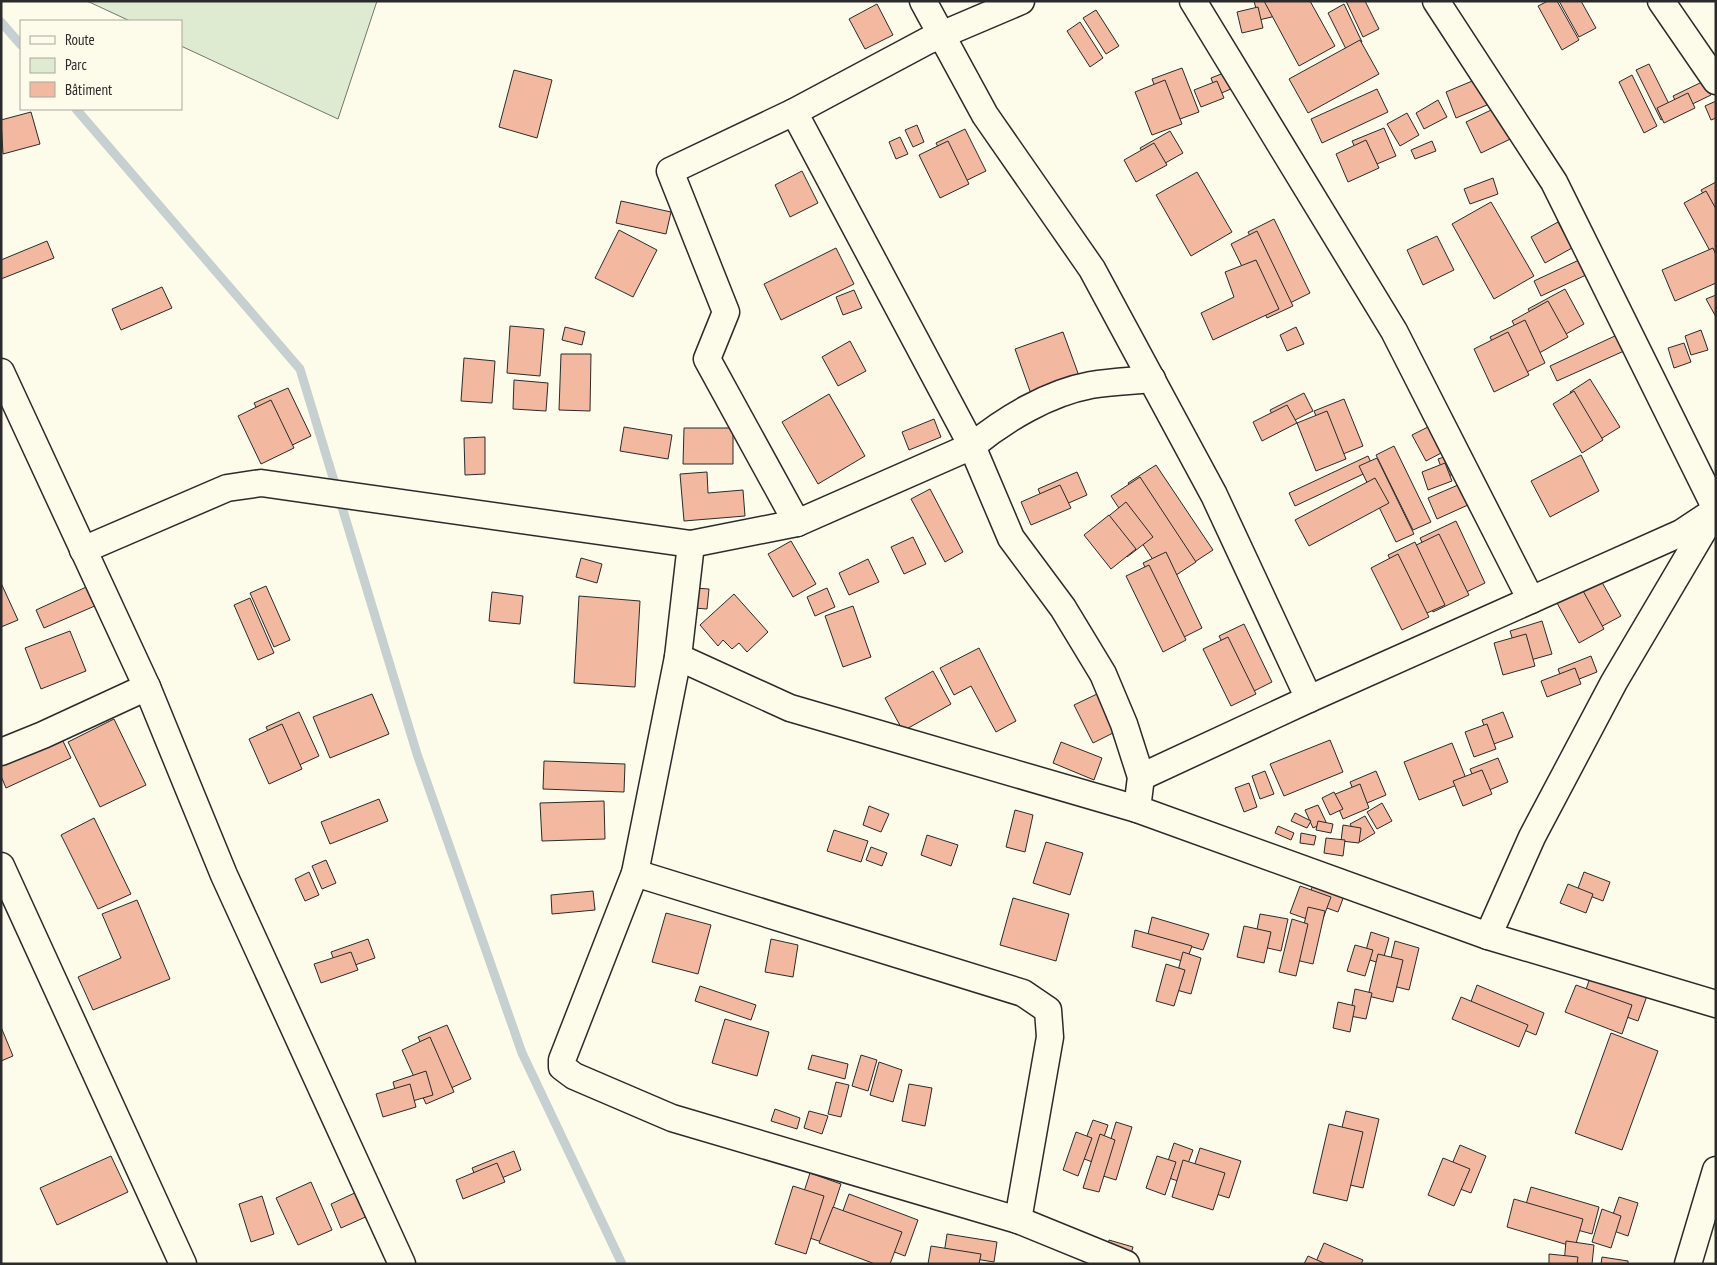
<svg xmlns="http://www.w3.org/2000/svg" width="1717" height="1265" viewBox="0 0 1717 1265" font-family="'PT Sans Narrow',sans-serif">
<style>
.green{fill:#deebd1;stroke:#74746e}
.lines{fill:none;stroke-linecap:round;stroke-linejoin:round}
.stream{stroke:#c7d0d0;stroke-width:9}
.building{fill:#f2b8a0;stroke:#2b2b2b}
.street-casing{stroke:#2b2b2b;stroke-width:29}
.street{stroke:#fdfbea;stroke-width:26}
</style>
<rect width="100%" height="100%" fill="#fdfbea"/>
<!-- green -->
<path class="green" d="M87 1H377L338 119 181 46V21H130Z"/>
<g class="lines">
<!-- stream -->
<g class="stream">
<path d="M1 22 21 45"/>
<path d="M76 109 300 369 417 754 522 1053 622 1264"/>
</g>
</g>
<!-- building -->
<g class="building">
<path d="M1254 1H1277L1280 15 1259 20Z"/>
<path d="M1264 1H1310L1335 46 1299 66Z"/>
<path d="M1346 1H1365L1379 29 1363 37Z"/>
<path d="M1548 1H1557L1579 40 1562 50 1538 6Z"/>
<path d="M1559 1H1581L1596 28 1579 37Z"/>
<path d="M877 4 893 35 865 49 849 19Z"/>
<path d="M1344 4 1362 42 1346 49 1328 13Z"/>
<path d="M1258 7 1263 28 1242 33 1237 12Z"/>
<path d="M1096 10 1119 46 1106 54 1083 18Z"/>
<path d="M1080 22 1103 58 1090 67 1067 31Z"/>
<path d="M1360 40 1379 74 1308 113 1289 79Z"/>
<path d="M1649 64 1674 114 1661 120 1636 70Z"/>
<path d="M1182 68 1199 112 1169 123 1152 79Z"/>
<path d="M1234 69 1240 85 1217 95 1211 78Z"/>
<path d="M514 70 552 80 537 138 499 127Z"/>
<path d="M1632 75 1657 126 1644 133 1619 82Z"/>
<path d="M1477 79 1487 105 1456 118 1446 92Z"/>
<path d="M1165 80 1182 124 1152 135 1135 92Z"/>
<path d="M1217 81 1224 98 1201 107 1194 90Z"/>
<path d="M1704 81 1711 95 1680 110 1673 96Z"/>
<path d="M1377 89 1388 112 1322 143 1311 119Z"/>
<path d="M1688 93 1695 108 1664 123 1657 108Z"/>
<path d="M1438 100 1447 117 1424 129 1416 113Z"/>
<path d="M1716 101V118L1711 120 1705 106Z"/>
<path d="M1508 102 1523 133 1481 153 1466 122Z"/>
<path d="M31 112 40 144 3 154 1 120Z"/>
<path d="M1407 113 1419 135 1400 146 1387 124Z"/>
<path d="M917 125 924 142 913 147 905 130Z"/>
<path d="M1384 128 1396 156 1365 169 1352 141Z"/>
<path d="M965 129 986 171 957 185 936 143Z"/>
<path d="M1170 131 1183 153 1153 170 1140 148Z"/>
<path d="M900 137 908 154 896 159 889 142Z"/>
<path d="M1366 140 1379 168 1348 182 1336 154Z"/>
<path d="M948 141 969 184 940 198 919 155Z"/>
<path d="M1432 141 1436 151 1415 159 1411 150Z"/>
<path d="M1154 143 1167 165 1136 182 1124 160Z"/>
<path d="M802 171 818 203 790 217 775 185Z"/>
<path d="M1197 172 1232 232 1191 256 1156 195Z"/>
<path d="M1493 178 1498 194 1470 204 1464 189Z"/>
<path d="M1716 182V218L1701 190Z"/>
<path d="M1706 191 1716 209V262L1684 203Z"/>
<path d="M621 201 671 212 666 234 616 223Z"/>
<path d="M1491 202 1534 276 1494 299 1452 224Z"/>
<path d="M1274 219 1310 293 1284 306 1248 232Z"/>
<path d="M1558 222 1572 248 1545 263 1531 237Z"/>
<path d="M619 230 657 250 633 297 595 278Z"/>
<path d="M1257 231 1293 306 1267 318 1231 244Z"/>
<path d="M1437 236 1454 270 1423 285 1407 250Z"/>
<path d="M47 241 54 258 1 279V260Z"/>
<path d="M836 248 854 284 781 320 764 284Z"/>
<path d="M1713 248 1716 255V283L1675 301 1662 270Z"/>
<path d="M1256 260 1279 309 1213 340 1201 313 1234 297 1225 272Z"/>
<path d="M1579 260 1586 275 1541 296 1534 281Z"/>
<path d="M162 287 172 308 121 330 112 309Z"/>
<path d="M1565 289 1584 324 1548 344 1528 309Z"/>
<path d="M854 290 862 308 843 315 836 297Z"/>
<path d="M1716 295V317L1706 299Z"/>
<path d="M1548 301 1568 337 1532 357 1512 321Z"/>
<path d="M1525 320 1545 363 1511 380 1490 337Z"/>
<path d="M510 326 544 329 540 376 507 373Z"/>
<path d="M565 327 585 332 582 345 562 340Z"/>
<path d="M1296 327 1304 344 1287 351 1280 335Z"/>
<path d="M1701 330 1708 350 1691 355 1685 336Z"/>
<path d="M1063 332 1079 376 1031 394 1015 349Z"/>
<path d="M1508 332 1529 375 1494 392 1474 349Z"/>
<path d="M1617 335 1624 351 1557 381 1550 366Z"/>
<path d="M850 341 866 371 838 386 822 357Z"/>
<path d="M1684 343 1691 362 1674 368 1668 348Z"/>
<path d="M561 354H591L590 411 559 410Z"/>
<path d="M464 358 495 361 492 403 461 401Z"/>
<path d="M1590 379 1620 427 1599 440 1570 392Z"/>
<path d="M514 380 548 383 546 411 513 409Z"/>
<path d="M288 388 311 436 278 452 254 403Z"/>
<path d="M1574 391 1603 440 1582 453 1553 404Z"/>
<path d="M1304 393 1313 411 1279 428 1270 410Z"/>
<path d="M829 394 865 456 818 484 782 422Z"/>
<path d="M1344 399 1363 446 1333 458 1314 411Z"/>
<path d="M271 400 294 448 261 464 238 416Z"/>
<path d="M1287 405 1297 423 1262 441 1253 422Z"/>
<path d="M1327 411 1346 459 1316 471 1297 423Z"/>
<path d="M934 419 941 437 909 450 902 432Z"/>
<path d="M1432 425 1445 451 1426 461 1412 435Z"/>
<path d="M624 427 672 435 668 459 620 451Z"/>
<path d="M684 428H733V464H683Z"/>
<path d="M485 437V474L465 475 464 438Z"/>
<path d="M1394 446 1431 522 1413 530 1376 455Z"/>
<path d="M1462 451 1468 469 1445 477 1438 459Z"/>
<path d="M1581 455 1599 491 1550 517 1531 481Z"/>
<path d="M1368 456 1374 469 1295 506 1289 493Z"/>
<path d="M1377 458 1414 534 1396 542 1359 466Z"/>
<path d="M1445 463 1452 481 1428 490 1422 472Z"/>
<path d="M1156 465 1213 550 1184 569 1128 483Z"/>
<path d="M707 472 708 493 743 490 745 516 684 521 680 474Z"/>
<path d="M1077 472 1087 495 1048 512 1038 489Z"/>
<path d="M1481 475 1490 495 1437 519 1428 498Z"/>
<path d="M1140 477 1196 562 1167 581 1111 496Z"/>
<path d="M1375 478 1389 503 1309 546 1295 520Z"/>
<path d="M1060 485 1071 508 1031 525 1021 502Z"/>
<path d="M930 489 963 552 945 562 911 499Z"/>
<path d="M1126 502 1153 537 1127 557 1100 523Z"/>
<path d="M1109 515 1136 549 1111 569 1084 535Z"/>
<path d="M1456 521 1485 583 1450 600 1420 538Z"/>
<path d="M1439 534 1469 595 1433 612 1404 551Z"/>
<path d="M913 537 926 564 904 574 891 547Z"/>
<path d="M791 541 816 584 793 597 768 554Z"/>
<path d="M1415 542 1445 605 1418 617 1388 555Z"/>
<path d="M1166 552 1202 628 1180 639 1143 563Z"/>
<path d="M1398 554 1429 617 1402 630 1371 568Z"/>
<path d="M581 558 602 564 597 583 576 577Z"/>
<path d="M868 559 879 582 849 595 839 573Z"/>
<path d="M1149 565 1186 640 1163 652 1126 576Z"/>
<path d="M1599 577 1621 616 1595 630 1574 591Z"/>
<path d="M1 583 18 620 1 627Z"/>
<path d="M95 583 104 602 44 628 36 610Z"/>
<path d="M266 586 290 640 274 647 250 593Z"/>
<path d="M695 588 709 589 707 609 694 608Z"/>
<path d="M827 588 835 607 815 616 807 597Z"/>
<path d="M1582 589 1604 629 1579 643 1557 603Z"/>
<path d="M492 592 523 596 520 624 489 621Z"/>
<path d="M734 594 768 632 747 652 739 643 732 649 723 640 718 646 700 625Z"/>
<path d="M579 596 640 601 635 687 574 683Z"/>
<path d="M250 598 274 653 258 660 234 605Z"/>
<path d="M853 606 871 657 843 667 825 616Z"/>
<path d="M1542 621 1552 654 1520 663 1510 631Z"/>
<path d="M1244 624 1272 682 1248 694 1219 636Z"/>
<path d="M70 631 86 671 41 689 25 648Z"/>
<path d="M1526 634 1535 666 1503 675 1494 643Z"/>
<path d="M1228 637 1256 694 1231 706 1203 649Z"/>
<path d="M979 648 1016 721 996 732 971 686 954 695 940 668Z"/>
<path d="M1591 656 1597 672 1564 685 1558 669Z"/>
<path d="M1575 668 1581 684 1547 697 1541 681Z"/>
<path d="M933 671 951 704 903 731 885 698Z"/>
<path d="M372 694 389 734 330 758 313 717Z"/>
<path d="M1097 694 1115 732 1093 743 1074 705Z"/>
<path d="M299 712 319 756 286 771 266 727Z"/>
<path d="M1503 712 1513 737 1491 745 1482 720Z"/>
<path d="M114 719 146 785 100 807 68 742Z"/>
<path d="M282 724 302 769 269 784 249 739Z"/>
<path d="M1487 724 1496 749 1474 757 1465 732Z"/>
<path d="M62 739 71 758 6 788 1 776V766Z"/>
<path d="M1330 740 1343 772 1284 796 1270 764Z"/>
<path d="M1061 742 1102 758 1094 780 1053 763Z"/>
<path d="M1452 743 1467 781 1419 800 1404 762Z"/>
<path d="M1498 758 1508 782 1480 794 1470 769Z"/>
<path d="M544 761 625 764 624 792 543 789Z"/>
<path d="M1482 770 1492 794 1463 806 1453 781Z"/>
<path d="M1265 771 1274 794 1260 799 1252 776Z"/>
<path d="M1376 771 1386 795 1360 806 1350 782Z"/>
<path d="M1249 783 1257 807 1244 812 1235 788Z"/>
<path d="M1360 784 1369 808 1343 819 1333 795Z"/>
<path d="M1334 792 1343 809 1330 815 1322 798Z"/>
<path d="M379 799 388 821 330 844 321 822Z"/>
<path d="M604 801 605 839 542 841 540 803Z"/>
<path d="M1382 803 1392 821 1377 829 1367 812Z"/>
<path d="M1318 805 1326 822 1313 828 1305 810Z"/>
<path d="M869 806 889 814 881 832 863 825Z"/>
<path d="M1015 810 1033 815 1025 852 1006 847Z"/>
<path d="M1295 813 1311 821 1307 828 1291 821Z"/>
<path d="M1365 816 1375 833 1360 842 1350 824Z"/>
<path d="M94 818 131 894 98 909 61 835Z"/>
<path d="M1318 821 1333 824 1331 833 1316 830Z"/>
<path d="M1343 825 1361 828 1359 843 1341 841Z"/>
<path d="M1278 826 1294 833 1291 840 1275 833Z"/>
<path d="M834 830 868 841 861 862 827 851Z"/>
<path d="M1301 833 1316 836 1314 845 1300 843Z"/>
<path d="M927 835 958 845 951 866 921 855Z"/>
<path d="M1326 838 1345 840 1343 856 1324 853Z"/>
<path d="M1046 842 1083 853 1070 895 1033 883Z"/>
<path d="M871 847 887 853 882 866 866 860Z"/>
<path d="M326 860 336 883 322 889 312 866Z"/>
<path d="M309 872 319 895 305 901 295 879Z"/>
<path d="M1584 872 1610 882 1603 901 1577 891Z"/>
<path d="M1317 874 1348 885 1338 912 1307 901Z"/>
<path d="M1568 884 1593 894 1586 913 1560 903Z"/>
<path d="M1300 886 1331 897 1321 924 1290 913Z"/>
<path d="M593 891 595 910 552 914 551 895Z"/>
<path d="M1013 898 1069 914 1056 961 1000 945Z"/>
<path d="M137 900 170 979 93 1010 78 977 121 958 102 914Z"/>
<path d="M1308 907 1325 911 1313 964 1296 960Z"/>
<path d="M666 913 711 925 698 974 652 962Z"/>
<path d="M1260 914 1288 919 1281 951 1254 945Z"/>
<path d="M1152 917 1209 934 1203 950 1148 934Z"/>
<path d="M1292 919 1308 924 1296 976 1279 972Z"/>
<path d="M1244 926 1271 932 1264 963 1237 957Z"/>
<path d="M1135 930 1192 946 1186 962 1132 947Z"/>
<path d="M1371 932 1389 938 1382 964 1364 958Z"/>
<path d="M368 939 375 958 338 971 331 952Z"/>
<path d="M771 939 798 945 793 977 765 972Z"/>
<path d="M1395 941 1419 948 1409 990 1385 984Z"/>
<path d="M1355 945 1373 950 1365 976 1347 971Z"/>
<path d="M351 952 358 970 321 983 314 964Z"/>
<path d="M1183 952 1201 958 1191 994 1173 989Z"/>
<path d="M1378 954 1403 960 1393 1002 1368 996Z"/>
<path d="M1166 964 1185 970 1174 1006 1156 1001Z"/>
<path d="M1592 972 1648 993 1638 1021 1582 1001Z"/>
<path d="M1477 985 1544 1013 1536 1035 1469 1007Z"/>
<path d="M1576 985 1632 1005 1622 1034 1565 1012Z"/>
<path d="M700 986 756 1005 751 1020 695 1001Z"/>
<path d="M1355 989 1372 993 1366 1019 1350 1016Z"/>
<path d="M1461 997 1528 1025 1519 1047 1452 1019Z"/>
<path d="M1338 1002 1355 1006 1350 1032 1333 1028Z"/>
<path d="M725 1019 769 1032 757 1076 712 1063Z"/>
<path d="M447 1025 471 1079 442 1092 418 1037Z"/>
<path d="M1 1027 13 1056 1 1061Z"/>
<path d="M1611 1033 1658 1051 1622 1150 1575 1133Z"/>
<path d="M430 1037 454 1092 426 1104 402 1050Z"/>
<path d="M812 1055 848 1064 845 1079 808 1069Z"/>
<path d="M861 1055 877 1060 868 1091 852 1086Z"/>
<path d="M879 1062 902 1070 893 1102 870 1095Z"/>
<path d="M426 1071 433 1095 399 1105 393 1082Z"/>
<path d="M836 1082 849 1085 841 1117 828 1114Z"/>
<path d="M410 1084 416 1107 383 1117 376 1094Z"/>
<path d="M909 1084 932 1088 925 1126 902 1121Z"/>
<path d="M775 1109 800 1118 797 1129 771 1121Z"/>
<path d="M809 1111 828 1116 822 1134 804 1128Z"/>
<path d="M1346 1111 1379 1119 1363 1188 1329 1180Z"/>
<path d="M1093 1120 1108 1125 1095 1163 1079 1157Z"/>
<path d="M1116 1122 1132 1127 1116 1180 1100 1175Z"/>
<path d="M1329 1124 1363 1132 1347 1201 1313 1193Z"/>
<path d="M1076 1132 1092 1138 1078 1176 1063 1170Z"/>
<path d="M1100 1134 1115 1140 1099 1192 1083 1188Z"/>
<path d="M1174 1143 1193 1150 1181 1182 1163 1176Z"/>
<path d="M1460 1145 1486 1156 1471 1193 1444 1183Z"/>
<path d="M1200 1148 1241 1161 1229 1198 1188 1185Z"/>
<path d="M514 1151 521 1170 480 1187 472 1168Z"/>
<path d="M111 1156 128 1192 57 1225 40 1188Z"/>
<path d="M1157 1156 1176 1162 1165 1195 1146 1188Z"/>
<path d="M1443 1158 1470 1169 1454 1206 1428 1195Z"/>
<path d="M1183 1160 1225 1173 1213 1210 1172 1197Z"/>
<path d="M497 1163 505 1182 463 1199 456 1180Z"/>
<path d="M810 1173 841 1184 822 1242 791 1232Z"/>
<path d="M311 1182 332 1230 298 1245 276 1198Z"/>
<path d="M793 1186 824 1196 806 1254 775 1244Z"/>
<path d="M1531 1187 1599 1207 1592 1234 1523 1215Z"/>
<path d="M359 1191 370 1215 341 1228 331 1204Z"/>
<path d="M849 1194 918 1220 905 1256 836 1230Z"/>
<path d="M262 1196 274 1234 251 1242 239 1204Z"/>
<path d="M1619 1197 1638 1203 1628 1236 1608 1229Z"/>
<path d="M1514 1199 1583 1219 1575 1247 1507 1227Z"/>
<path d="M833 1207 902 1232 890 1264H875L819 1243Z"/>
<path d="M1602 1209 1621 1216 1611 1248 1592 1242Z"/>
<path d="M947 1234 997 1242 994 1262 944 1254Z"/>
<path d="M1109 1240 1133 1247 1128 1264H1103Z"/>
<path d="M1566 1241 1594 1245 1592 1264H1564Z"/>
<path d="M1324 1243 1363 1260 1361 1264H1315Z"/>
<path d="M931 1246 981 1254 979 1264H928Z"/>
<path d="M1549 1254 1578 1257 1577 1264H1549Z"/>
<path d="M1308 1256 1326 1264H1304Z"/>
<path d="M1602 1257 1628 1261V1264H1601Z"/>
</g>
<g class="lines">
<defs>
<g id="street">
<path d="M923 1 985 115 1092 269 1214 495 1309 699"/>
<path d="M1193 1 1394 331 1531 600"/>
<path d="M1436 1 1554 182 1716 509"/>
<path d="M1661 1 1716 81"/>
<path d="M794 112 972 446 1011 538 1063 608 1103 674 1124 724 1141 777 1137 809"/>
<path d="M1 372 147 687 224 875 402 1264"/>
<path d="M797 523 707 359 726 312 670 171 794 112 927 41 1021 1"/>
<path d="M691 544 678 657 635 873 562 1060V1067L574 1076 672 1118 1018 1220 1126 1264"/>
<path d="M83 550 227 488 261 483 691 544 797 523 972 446C1005 419 1048 393 1091 385 1111 382 1132 381 1152 379"/>
<path d="M678 657 790 708 1137 809 1488 936 1716 1004"/>
<path d="M1 752 43 735 147 687"/>
<path d="M1141 777 1309 699 1681 533 1716 510"/>
<path d="M1 866 183 1264"/>
<path d="M635 873 1023 993 1048 1010 1050 1037 1018 1220"/>
<path d="M1488 936 1532 837 1614 682 1712 516"/>
<path d="M1688 1264 1716 1170"/>
</g>
</defs>
<!-- street casing -->
<use href="#street" class="street-casing"/>
<!-- street -->
<use href="#street" class="street"/>
</g>
<!-- border -->
<rect width="1717" height="1265" fill="none" stroke="#2b2b2b" stroke-width="5"/>
<!-- legend -->
<rect x="20" y="20" width="162" height="90" fill="#fdfbea" stroke="#a9a89e"/>
<rect x="30" y="36" width="25" height="8" fill="#fdfbea" stroke="#a9a89e"/>
<text x="65" y="45" font-size="15" fill="#2b2b2b">Route</text>
<rect x="30" y="58" width="25" height="15" fill="#deebd1" stroke="#a9a89e"/>
<text x="65" y="70" font-size="15" fill="#2b2b2b">Parc</text>
<rect x="30" y="82" width="25" height="15" fill="#f2b8a0" stroke="#a9a89e"/>
<text x="65" y="95" font-size="15" fill="#2b2b2b">Bâtiment</text>
</svg>
